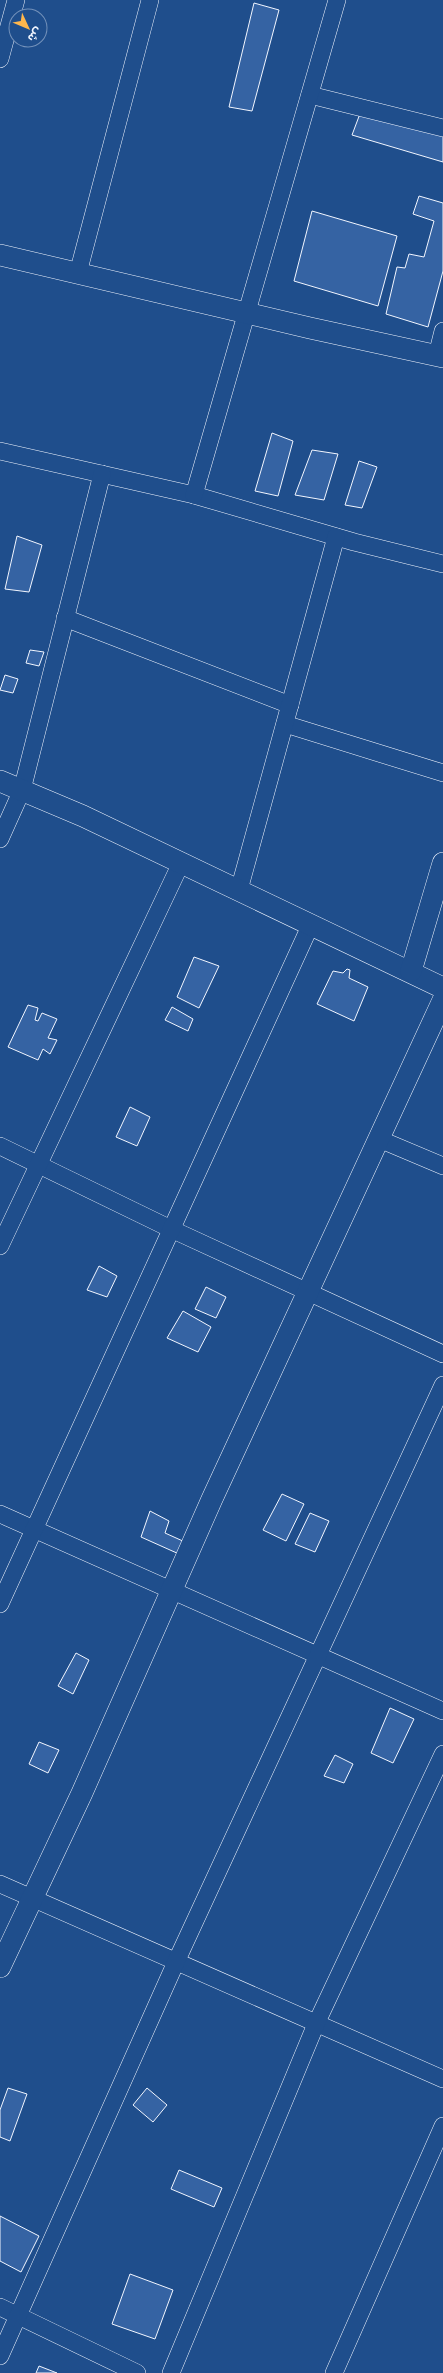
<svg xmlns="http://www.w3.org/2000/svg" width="443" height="2373" viewBox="0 0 443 2373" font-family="'Archivo Narrow','Noto Sans Arabic',sans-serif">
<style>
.building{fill:#3563a3;stroke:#f2f6ff}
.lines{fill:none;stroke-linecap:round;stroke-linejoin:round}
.minor-casing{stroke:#f2f6ff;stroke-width:18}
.tertiary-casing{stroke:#f2f6ff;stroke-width:22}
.minor{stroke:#1f4e8c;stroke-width:17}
.tertiary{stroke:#1f4e8c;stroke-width:21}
</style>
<rect width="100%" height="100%" fill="#1f4e8c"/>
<!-- building -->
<g class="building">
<path d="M254 3 279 10 252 111 229 107Z"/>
<path d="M361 111 443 133V162L352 135Z"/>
<path d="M419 196 443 203V271L428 327 386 314 397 267 405 268 409 254 424 257 434 221 413 214Z"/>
<path d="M312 211 397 236 378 306 294 281Z"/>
<path d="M272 433 293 441 278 496 255 491Z"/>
<path d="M312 450 338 454 324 500 295 495Z"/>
<path d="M359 461 377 467 362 508 345 505Z"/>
<path d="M17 536 42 545 29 592 5 589Z"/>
<path d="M30 650 44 652 39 666 26 663Z"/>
<path d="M5 675 18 679 13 693 0 690Z"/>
<path d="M194 957 219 966 199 1008 177 997Z"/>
<path d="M347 969 350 970 349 978 368 987 354 1021 317 1004 333 971 343 973Z"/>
<path d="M28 1005 38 1008 35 1020 38 1021 42 1013 57 1019 48 1038 57 1040 50 1054 43 1049 38 1060 8 1047Z"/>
<path d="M172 1007 193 1019 188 1031 165 1020Z"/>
<path d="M130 1107 150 1117 137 1146 116 1137Z"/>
<path d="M99 1266 117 1276 107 1297 87 1290Z"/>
<path d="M206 1287 226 1297 216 1318 195 1309Z"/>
<path d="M183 1311 211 1327 198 1352 167 1338Z"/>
<path d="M282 1494 304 1504 286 1541 263 1530Z"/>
<path d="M150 1511 169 1521 165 1533 185 1542 179 1554 141 1537Z"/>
<path d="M310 1513 329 1521 315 1552 295 1544Z"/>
<path d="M76 1653 89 1660 73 1694 58 1686Z"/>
<path d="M390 1708 414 1719 393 1763 371 1753Z"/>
<path d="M39 1742 59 1750 48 1773 29 1764Z"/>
<path d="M335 1755 353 1764 344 1783 324 1776Z"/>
<path d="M8 2088 27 2094 10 2141 0 2137V2110Z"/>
<path d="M147 2088 167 2105 153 2122 133 2105Z"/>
<path d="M179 2170 222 2188 214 2207 171 2189Z"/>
<path d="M0 2216 39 2236 21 2272 0 2261Z"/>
<path d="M130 2274 173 2290 155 2339 112 2324Z"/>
<path d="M39 2366 57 2373H36Z"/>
</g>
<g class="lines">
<defs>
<g id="minor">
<path d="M0 59 16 0"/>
<path d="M310 95 443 128"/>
<path d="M78 273 150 0"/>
<path d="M437 355 443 331"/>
<path d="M0 451 194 495 354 542 443 564"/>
<path d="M194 495 337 0"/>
<path d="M65 618 290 705"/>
<path d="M285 724 443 773"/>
<path d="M0 839 22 790 102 474"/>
<path d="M239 890 336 537"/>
<path d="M379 1139 443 1166"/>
<path d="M0 1146 171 1229 443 1354"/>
<path d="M0 1246 181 863"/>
<path d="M0 1514 443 1711"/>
<path d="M0 1604 311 924"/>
<path d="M0 1884 443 2079"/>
<path d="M0 2307 137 2373"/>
<path d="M0 2356 176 1962 443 1385"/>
<path d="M171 2373 316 2024 443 1754"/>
<path d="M334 2373 443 2126"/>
</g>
<g id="tertiary">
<path d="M0 255 310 328 443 357"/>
<path d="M0 781 83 816 443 988"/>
<path d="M411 971 443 863"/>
<path d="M0 1967 82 1793 212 1499 443 1000"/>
</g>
</defs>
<!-- minor casing -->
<use href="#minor" class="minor-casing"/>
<!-- tertiary casing -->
<use href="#tertiary" class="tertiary-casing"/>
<!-- minor -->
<use href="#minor" class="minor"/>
<!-- tertiary -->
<use href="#tertiary" class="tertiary"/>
</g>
<!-- north arrow -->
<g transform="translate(28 28) rotate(134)"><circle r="19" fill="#1f4e8c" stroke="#7391ba"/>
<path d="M0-3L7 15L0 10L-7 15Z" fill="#ffb74d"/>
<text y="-6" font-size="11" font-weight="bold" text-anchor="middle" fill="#f2f6ff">ش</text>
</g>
</svg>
